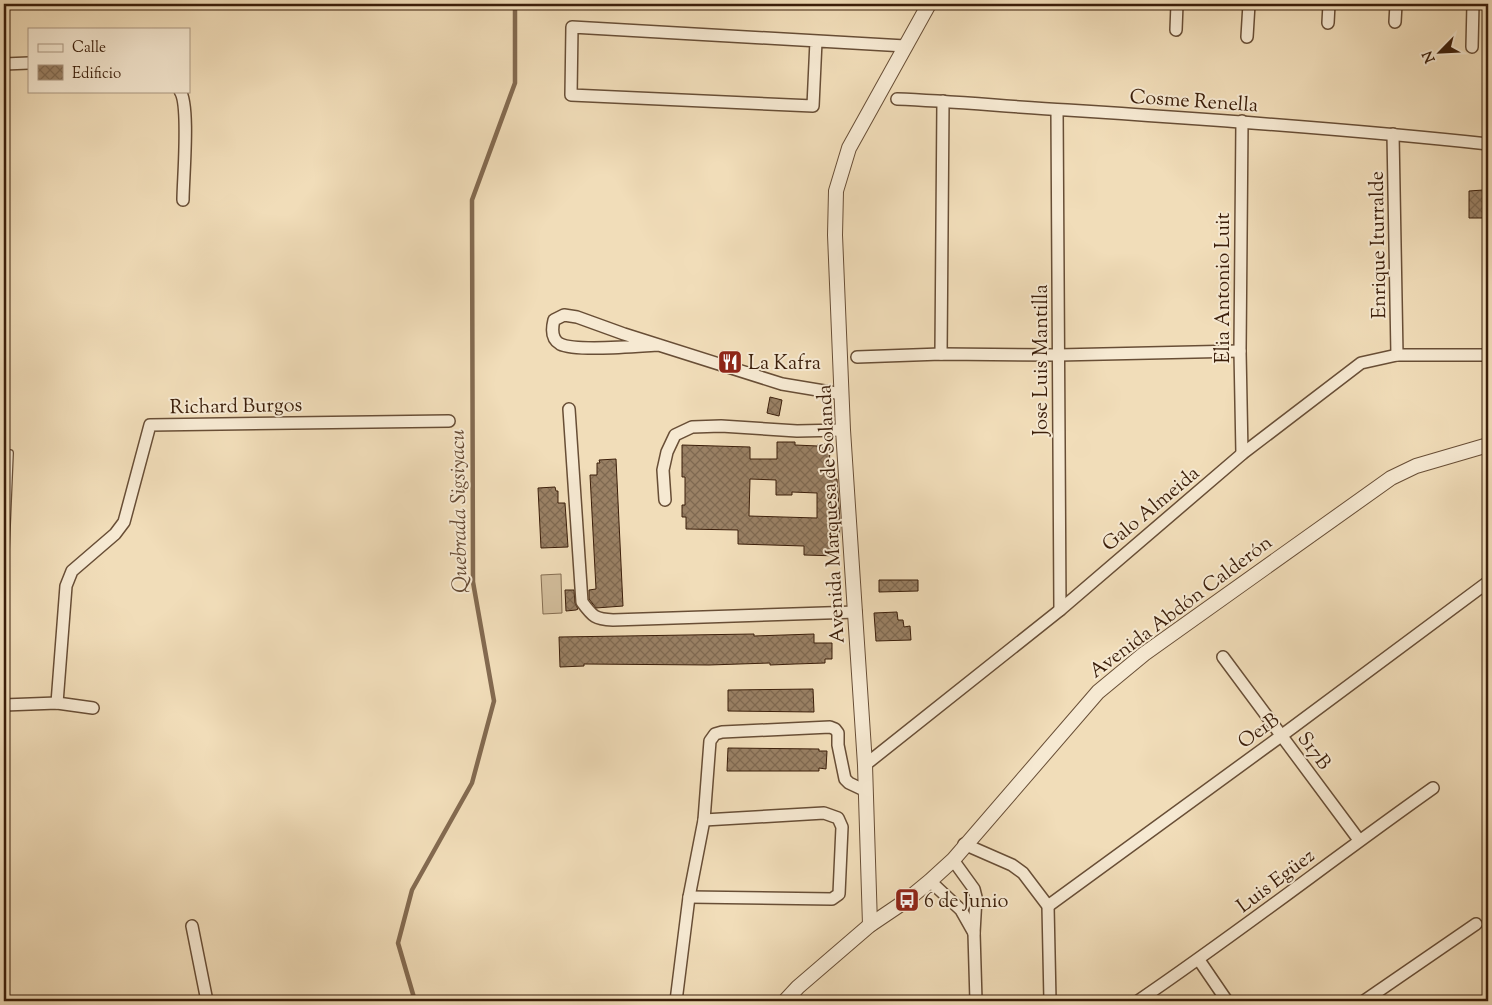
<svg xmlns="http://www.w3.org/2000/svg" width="1492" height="1005" viewBox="0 0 1492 1005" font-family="'Sorts Mill Goudy',serif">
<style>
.garden{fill:#d2bd9b;stroke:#866e52}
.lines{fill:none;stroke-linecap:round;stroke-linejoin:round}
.stream{stroke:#836a50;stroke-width:4.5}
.building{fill:url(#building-cross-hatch);stroke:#3b1e0a;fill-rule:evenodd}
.service-casing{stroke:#684e36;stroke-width:8}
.minor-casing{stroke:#684e36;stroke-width:14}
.tertiary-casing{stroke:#684e36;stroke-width:16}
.service{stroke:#f6e9d2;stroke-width:5.5}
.minor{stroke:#f6e9d2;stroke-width:11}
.tertiary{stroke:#f6e9d2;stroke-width:14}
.labels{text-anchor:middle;stroke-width:4;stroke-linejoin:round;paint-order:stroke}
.street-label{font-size:20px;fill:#3b1e0a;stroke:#f6e9d2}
.poi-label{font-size:20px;fill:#3b1e0a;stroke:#f6e9d2;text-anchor:start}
.water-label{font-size:21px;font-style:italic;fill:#654a33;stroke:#f6e9d2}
</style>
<defs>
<pattern id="building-cross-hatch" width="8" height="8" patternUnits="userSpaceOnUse" patternTransform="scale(1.25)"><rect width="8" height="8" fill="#9a8165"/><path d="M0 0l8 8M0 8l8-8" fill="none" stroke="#7f6951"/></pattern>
</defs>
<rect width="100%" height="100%" fill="#f1ddb9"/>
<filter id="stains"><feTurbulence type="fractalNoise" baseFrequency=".004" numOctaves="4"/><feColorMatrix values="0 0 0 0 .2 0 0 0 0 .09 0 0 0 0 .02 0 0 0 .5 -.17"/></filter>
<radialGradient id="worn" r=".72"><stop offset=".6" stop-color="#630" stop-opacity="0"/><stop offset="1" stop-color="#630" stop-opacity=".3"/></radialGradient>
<!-- garden -->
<path class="garden" d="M561 574 562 613 543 614 541 575Z"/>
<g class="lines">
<!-- stream -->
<path class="stream" d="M415 1001 398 943 412 890 472 783 494 701 473 582 472 200 515 83V4"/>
</g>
<!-- building -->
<g class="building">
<path d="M1483 190 1484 218H1469V191Z"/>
<path d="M770 397 782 400 779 416 767 413Z"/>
<path d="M777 442H795V445L818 446V444H830L829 479H837L840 521 839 556 804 555V546L738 544V530L686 529V517H682V505H685V477H682V445L750 447V459H777ZM750 479 776 480V495H792V492L817 493V518L749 516Z"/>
<path d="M616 459 623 606 596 608 589 599V590L596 589 590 475H597V463H600L599 460Z"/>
<path d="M555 487 556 491H558V503H565L568 547 541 548 538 488Z"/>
<path d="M879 580H918V591L879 592Z"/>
<path d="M565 590H574L575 603 578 609 576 610 566 611Z"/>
<path d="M897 612 898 620H903L904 627 910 626 911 640 876 641 874 613Z"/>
<path d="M754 634V636L814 634V643H832V659H825V663L795 664 770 665V663L709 665 584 664V666L560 667 559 637Z"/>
<path d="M813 689 814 712 728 711V690Z"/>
<path d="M728 748 819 749V751H827L826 769 819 768V771H727Z"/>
</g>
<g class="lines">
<defs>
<path id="service" d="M4 597 10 453"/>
<g id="minor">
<path d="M1395 22 1396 4"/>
<path d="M1328 23 1329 4"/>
<path d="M1176 30 1177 4"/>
<path d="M1247 37 1249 4"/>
<path d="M816 41 813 106 571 95 572 27 905 46"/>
<path d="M1472 47 1473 4"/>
<path d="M4 64 29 63"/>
<path d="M180 91C190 105 183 179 183 200"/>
<path d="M897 99C954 101 1010 107 1067 110 1207 119 1348 129 1488 144"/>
<path d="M1057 110 1060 610"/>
<path d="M1242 121 1240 351 1242 454"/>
<path d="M1393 134 1397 355"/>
<path d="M659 345C639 346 576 352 560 344 551 339 552 328 554 320L564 315 577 317 624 334 782 384 842 394"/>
<path d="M941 354 943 101"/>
<path d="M857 357 941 354 1058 355 1240 351"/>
<path d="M569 409 582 602C593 617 595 619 613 620L856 612"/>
<path d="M665 500 663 470 667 452 675 435 692 427 721 426 797 431 843 430"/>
<path d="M1223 657 1359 840"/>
<path d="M57 703 66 586 72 571 115 534 124 522 150 425 449 421"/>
<path d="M4 705 57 703 93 708"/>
<path d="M865 765 1060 610 1242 454 1361 363 1397 355H1488"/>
<path d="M964 844 1012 865 1023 873 1048 906 1050 1001"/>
<path d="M953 860 974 889 976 897 974 933 976 1001"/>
<path d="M930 881 961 910 974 933"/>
<path d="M689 897 832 899 839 894 842 827 838 818 824 813 704 820"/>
<path d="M1048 906 1281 736 1488 582"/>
<path d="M192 926 207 1001"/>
<path d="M1199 960 1227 1001"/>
<path d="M676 1001 689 897 704 820 710 741 715 734 722 732 830 727 835 729 838 733V745L845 779 849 783 866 791"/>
<path d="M1138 1001C1238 933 1334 858 1433 788"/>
<path d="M1364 1001 1476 924"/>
</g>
<g id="tertiary">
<path d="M870 925 865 765 843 430 835 235 836 191 849 148 929 4"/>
<path d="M785 1001 798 987 870 925 907 900 930 881 953 860 1098 692 1144 654 1391 478 1416 466 1488 445"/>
</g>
</defs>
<!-- service casing -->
<use href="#service" class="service-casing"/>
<!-- minor casing -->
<use href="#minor" class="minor-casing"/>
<!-- tertiary casing -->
<use href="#tertiary" class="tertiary-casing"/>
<!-- service -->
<use href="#service" class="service"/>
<!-- minor -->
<use href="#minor" class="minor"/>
<!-- tertiary -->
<use href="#tertiary" class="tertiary"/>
</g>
<!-- icons -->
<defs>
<symbol id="restaurant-square" viewBox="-11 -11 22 22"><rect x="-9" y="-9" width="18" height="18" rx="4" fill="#8f2418" stroke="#f6e9d2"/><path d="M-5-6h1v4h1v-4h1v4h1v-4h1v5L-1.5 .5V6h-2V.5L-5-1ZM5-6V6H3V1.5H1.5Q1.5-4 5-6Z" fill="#fff"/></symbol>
<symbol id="bus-square" viewBox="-11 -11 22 22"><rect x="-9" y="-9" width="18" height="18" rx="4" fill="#8f2418" stroke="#f6e9d2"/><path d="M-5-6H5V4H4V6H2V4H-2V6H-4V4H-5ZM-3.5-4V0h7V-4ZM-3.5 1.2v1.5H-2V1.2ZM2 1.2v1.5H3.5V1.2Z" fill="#fff"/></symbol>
</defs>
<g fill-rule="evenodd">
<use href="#restaurant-square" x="716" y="348" width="28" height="28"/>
<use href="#bus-square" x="893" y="886" width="28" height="28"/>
</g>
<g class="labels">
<!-- street labels -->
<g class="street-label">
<text transform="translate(1194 100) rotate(4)" y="7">Cosme Renella</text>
<text transform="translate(1377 245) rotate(-91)" y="7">Enrique Iturralde</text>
<text transform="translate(1222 288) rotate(-90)" y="7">Elia Antonio Luit</text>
<text transform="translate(1040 360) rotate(-90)" y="7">Jose Luis Mantilla</text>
<text transform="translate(236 405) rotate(-1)" y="7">Richard Burgos</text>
<text transform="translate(1150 508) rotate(-40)" y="7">Galo Almeida</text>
<text transform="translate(830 514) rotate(-93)" y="7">Avenida Marquesa de Solanda</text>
<text transform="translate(1180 606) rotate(-37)" y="7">Avenida Abdón Calderón</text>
<text transform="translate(1258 730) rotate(-36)" y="7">Oe1B</text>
<text transform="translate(1315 750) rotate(53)" y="7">S17B</text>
<text transform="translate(1275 880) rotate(-37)" y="7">Luis Egüez</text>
</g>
<!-- poi labels -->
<g class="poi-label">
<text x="748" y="369">La Kafra</text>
<text x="924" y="907">6 de Junio</text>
</g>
<!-- water labels -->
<g class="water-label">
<text transform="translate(458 511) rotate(-91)" y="7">Quebrada Sigsiyacu</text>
</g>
</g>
<!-- margin -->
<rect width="1492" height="1005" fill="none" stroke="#f1ddb9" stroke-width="20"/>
<rect x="5" y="5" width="1482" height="995" fill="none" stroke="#3b1e0a" stroke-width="2.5"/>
<rect x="10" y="10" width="1472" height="985" fill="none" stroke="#3b1e0a"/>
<!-- legend -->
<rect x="28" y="28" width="162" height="65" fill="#f6e9d2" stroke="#ab9882"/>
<rect x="38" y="44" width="25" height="8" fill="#f6e9d2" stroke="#ab9882"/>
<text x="72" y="52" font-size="15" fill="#3b1e0a">Calle</text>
<rect x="38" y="65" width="25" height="15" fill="url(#building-cross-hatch)" stroke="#ab9882"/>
<text x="72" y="78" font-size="15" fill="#3b1e0a">Edificio</text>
<!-- north arrow -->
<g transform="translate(1440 52) rotate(246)" stroke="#f6e9d2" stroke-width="4" paint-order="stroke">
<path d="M0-4L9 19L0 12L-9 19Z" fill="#3b1e0a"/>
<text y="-8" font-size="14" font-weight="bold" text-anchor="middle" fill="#3b1e0a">N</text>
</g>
<rect width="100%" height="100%" filter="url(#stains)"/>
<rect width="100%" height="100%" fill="url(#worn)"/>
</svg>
